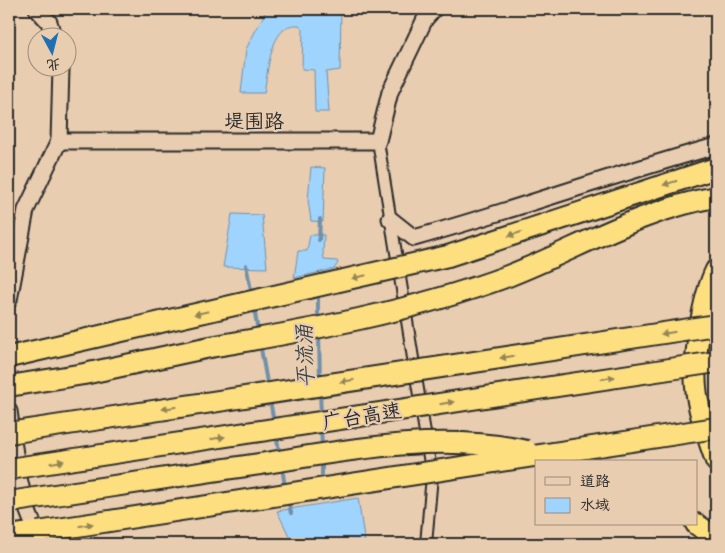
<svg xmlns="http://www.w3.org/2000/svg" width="725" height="553" viewBox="0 0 725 553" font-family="Caveat,'LXGW WenKai TC',sans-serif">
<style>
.water{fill:#9fd4fe;stroke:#7190aa}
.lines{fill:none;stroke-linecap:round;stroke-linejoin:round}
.stream{stroke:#7190aa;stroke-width:4}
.street-casing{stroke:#2b2b2b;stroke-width:14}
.secondary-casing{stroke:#2b2b2b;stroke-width:19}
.highway-casing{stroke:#2b2b2b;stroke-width:24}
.street{stroke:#e9cdb0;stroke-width:10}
.secondary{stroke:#e9cdb0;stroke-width:15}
.highway{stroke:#fedf80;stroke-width:20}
.highway-bridge-casing{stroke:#2b2b2b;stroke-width:24;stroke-linecap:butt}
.highway-bridge{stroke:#fedf80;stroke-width:20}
.oneway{fill:#948556}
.labels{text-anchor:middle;stroke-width:4.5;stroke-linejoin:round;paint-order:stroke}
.street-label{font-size:20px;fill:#2b2b2b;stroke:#e9cdb0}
.water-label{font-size:21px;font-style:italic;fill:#3c444b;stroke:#e9cdb0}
</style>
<rect width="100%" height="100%" fill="#e9cdb0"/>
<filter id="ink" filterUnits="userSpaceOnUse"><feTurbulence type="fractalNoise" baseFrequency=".02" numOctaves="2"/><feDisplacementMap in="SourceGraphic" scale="10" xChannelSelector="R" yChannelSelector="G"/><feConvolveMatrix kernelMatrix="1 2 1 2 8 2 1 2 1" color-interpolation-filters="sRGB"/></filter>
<g filter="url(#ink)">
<!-- water -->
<g class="water">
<path d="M267 9H341L340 70 326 72 329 112H315L314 70 302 69 303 29 299 25C270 22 268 72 264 93H241L246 49Z"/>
<path d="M311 167 325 168 323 222 311 221 308 200Z"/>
<path d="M232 214 262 215 267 268 223 267Z"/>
<path d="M310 235H324L323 252 324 260 337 261 338 263 334 269 294 278 298 251H307Z"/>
<path d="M358 498 365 544H293L277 511Z"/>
</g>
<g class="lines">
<!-- stream -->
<g class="stream">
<path d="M319 240 320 219"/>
<path d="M246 265 252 295"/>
<path d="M318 292V322"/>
<path d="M254 307 258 332"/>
<path d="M319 334 320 380"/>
<path d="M260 343 268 388"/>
<path d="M320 392 321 415"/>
<path d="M270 400 274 423"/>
<path d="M321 427 322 447"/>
<path d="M276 435 280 455"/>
<path d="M322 459V482"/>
<path d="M282 467 285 487"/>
<path d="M288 499 291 513"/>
</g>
<defs>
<path id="street" d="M378 141 432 476 426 544"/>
<g id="secondary">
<path d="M37 9 49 22 54 38"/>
<path d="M61 68 59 141H378L390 92 425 19 434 9"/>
<path d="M390 219 414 238C515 210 614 174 716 146"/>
<path d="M9 300 26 210 59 141"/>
<path d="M9 411C14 445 19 504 38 532"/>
</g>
<g id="highway">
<path d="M716 270C703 296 693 358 696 387 698 412 708 437 716 461"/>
<path d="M9 386 84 374 210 347"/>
<path d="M696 524 716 538"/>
<path d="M9 536 38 532"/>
</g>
</defs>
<!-- street casing -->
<use href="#street" class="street-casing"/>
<!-- secondary casing -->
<use href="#secondary" class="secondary-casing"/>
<!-- highway casing -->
<use href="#highway" class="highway-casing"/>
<!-- street -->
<use href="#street" class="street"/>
<!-- secondary -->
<use href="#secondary" class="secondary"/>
<!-- highway -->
<use href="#highway" class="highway"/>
<defs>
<g id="highway-bridge">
<path d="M210 347C311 330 411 312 508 276 577 249 643 209 716 197"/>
<path d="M9 357 448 256 716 168"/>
<path d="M9 433 716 325"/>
<path d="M9 469 716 362"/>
<path d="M9 502C92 489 176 476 260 464 347 450 439 432 527 451"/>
<path d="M38 532 716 428"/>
</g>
</defs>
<!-- highway-bridge casing -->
<use href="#highway-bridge" class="highway-bridge-casing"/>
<!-- highway-bridge -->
<use href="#highway-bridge" class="highway-bridge"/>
</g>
<!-- one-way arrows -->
<defs><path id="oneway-solid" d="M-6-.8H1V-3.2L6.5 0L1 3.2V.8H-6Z" transform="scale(1.25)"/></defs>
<g class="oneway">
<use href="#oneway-solid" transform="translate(670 183) rotate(162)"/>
<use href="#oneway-solid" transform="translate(515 234) rotate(162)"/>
<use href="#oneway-solid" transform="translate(359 277) rotate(167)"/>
<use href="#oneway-solid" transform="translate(201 313) rotate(167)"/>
<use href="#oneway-solid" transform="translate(668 333) rotate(171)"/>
<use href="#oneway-solid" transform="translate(507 357) rotate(171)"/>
<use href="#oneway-solid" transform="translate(608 378) rotate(-9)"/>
<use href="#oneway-solid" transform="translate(347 381) rotate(171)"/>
<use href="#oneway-solid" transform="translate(447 403) rotate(-9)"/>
<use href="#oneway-solid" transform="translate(169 408) rotate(171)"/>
<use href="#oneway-solid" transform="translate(218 438) rotate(-9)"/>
<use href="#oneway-solid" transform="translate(57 462) rotate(-9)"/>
<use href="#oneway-solid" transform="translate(86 525) rotate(-9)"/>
</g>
</g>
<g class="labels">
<!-- street labels -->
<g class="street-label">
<text x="254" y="128">堤围路</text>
<text transform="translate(362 416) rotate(-9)" y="7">广台高速</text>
</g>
<!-- water labels -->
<g class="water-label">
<text transform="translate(305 356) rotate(-92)" y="7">平流涌</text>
</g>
</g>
<!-- margin -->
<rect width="725" height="553" fill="none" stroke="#e9cdb0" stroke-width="30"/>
<rect x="15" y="15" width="695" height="523" fill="none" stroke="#2b2b2b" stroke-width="2" filter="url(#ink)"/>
<!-- legend -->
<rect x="535" y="460" width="162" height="65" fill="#e9cdb0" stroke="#9d8c7b"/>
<rect x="545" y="477" width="25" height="8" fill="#e9cdb0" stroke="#9d8c7b"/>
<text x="580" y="486" font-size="15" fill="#2b2b2b">道路</text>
<rect x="545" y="498" width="25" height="15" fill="#9fd4fe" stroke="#9d8c7b"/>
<text x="580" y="510" font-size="15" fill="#2b2b2b">水域</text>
<!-- north arrow -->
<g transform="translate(52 52) rotate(173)"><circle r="24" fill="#e9cdb0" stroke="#9d8c7b"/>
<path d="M0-4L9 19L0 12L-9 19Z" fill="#1f6fb2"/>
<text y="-8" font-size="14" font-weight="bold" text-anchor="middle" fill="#2b2b2b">北</text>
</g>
</svg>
